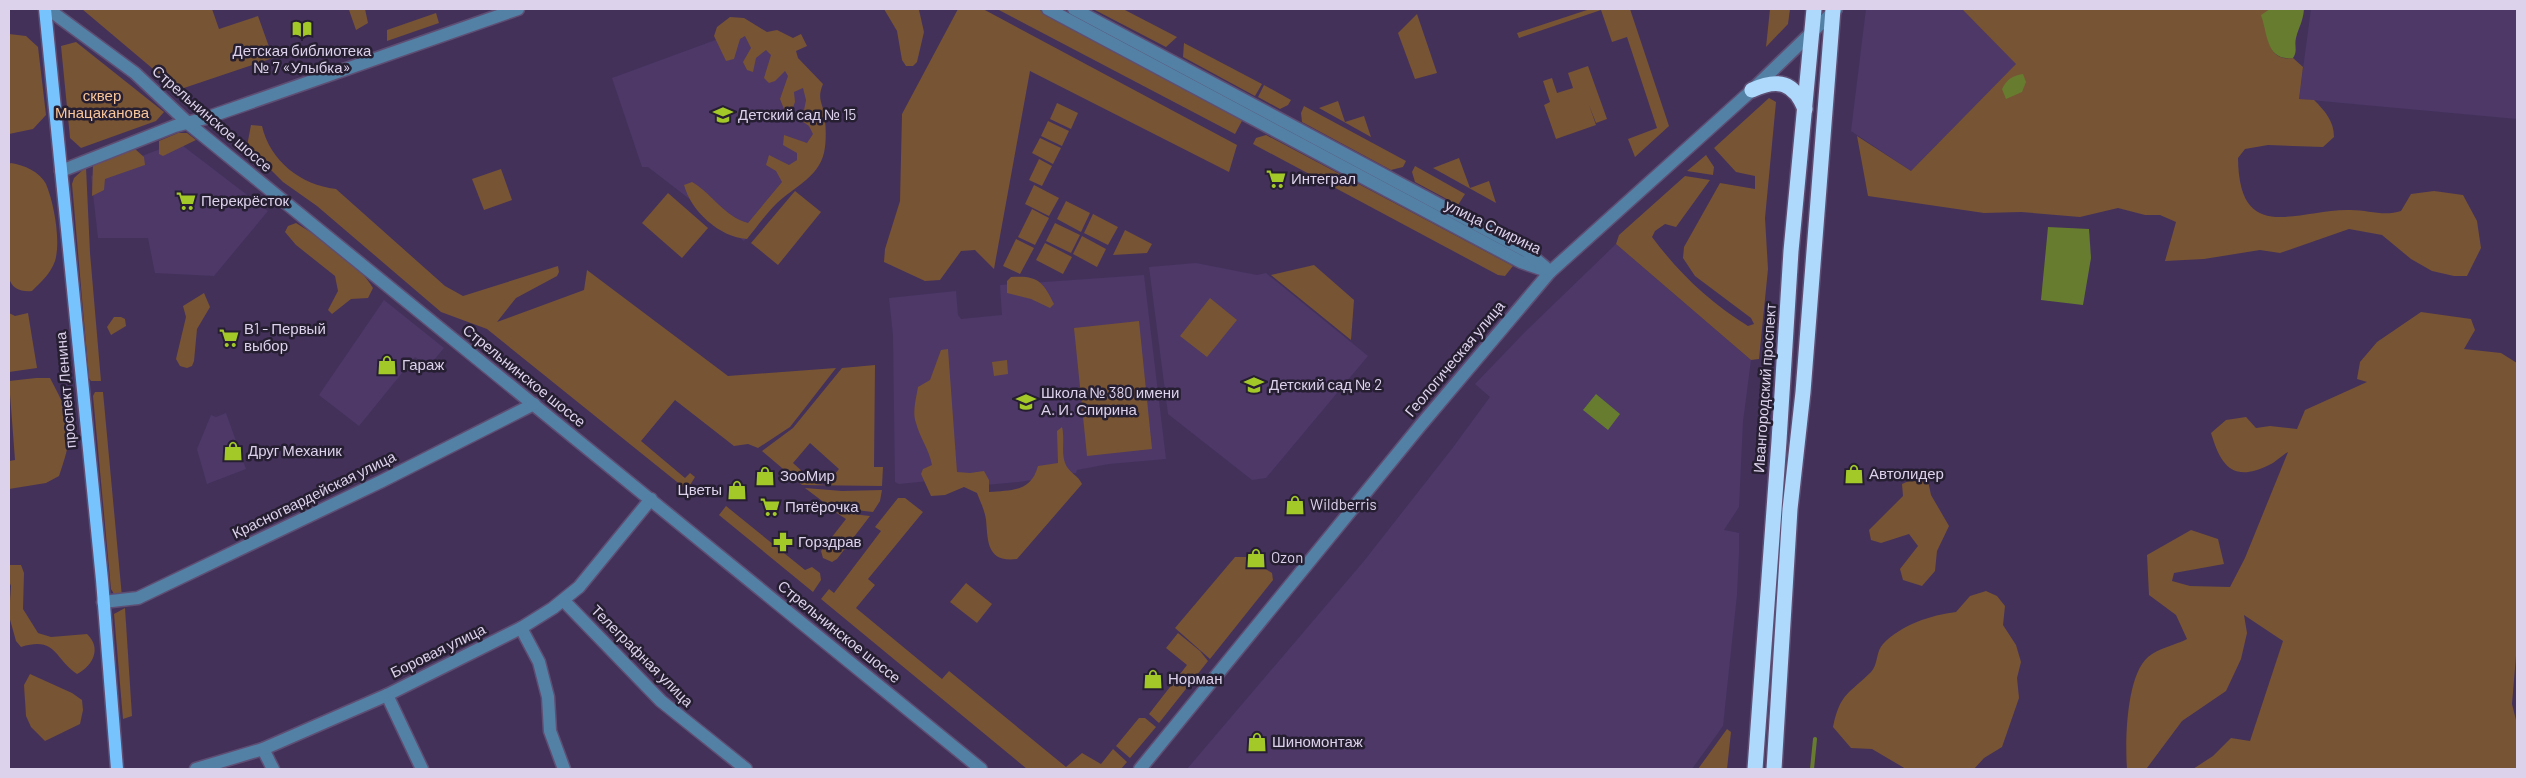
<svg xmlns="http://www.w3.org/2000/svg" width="2526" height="778" viewBox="0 0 2526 778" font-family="Barlow,sans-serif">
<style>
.built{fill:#4d3867}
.green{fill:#775434;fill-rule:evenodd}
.water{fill:#677c2f}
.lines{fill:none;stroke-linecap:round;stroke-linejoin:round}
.stream{stroke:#677c2f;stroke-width:4}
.minor-casing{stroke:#5f4e74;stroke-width:15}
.major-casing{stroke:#5f4e74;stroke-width:15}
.highway-casing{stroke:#5f4e74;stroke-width:18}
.minor{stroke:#5381a5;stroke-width:12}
.major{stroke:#77c3fd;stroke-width:12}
.highway{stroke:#aed9fc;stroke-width:15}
.labels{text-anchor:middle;stroke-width:5;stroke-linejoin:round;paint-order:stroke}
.poi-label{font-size:15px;fill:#dcd2eb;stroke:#261e31;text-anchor:start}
.park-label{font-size:15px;fill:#f8c69a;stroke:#261e31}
.street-label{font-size:15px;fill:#dcd2eb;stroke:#261e31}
</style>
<rect width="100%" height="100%" fill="#43315a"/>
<!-- built -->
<g class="built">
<path d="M1866 9H1962L2017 64 1911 171 1851 131Z"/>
<path d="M2311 9H2517V119L2299 99Z"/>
<path d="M748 28 817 89 824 140 744 241 648 167H642L612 78Z"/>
<path d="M178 142 268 211 214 276 155 273 148 238H98L91 176Z"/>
<path d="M1616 244 1751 360 1743 422 1739 507 1724 530 1739 533V553L1737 595 1723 726 1692 769H1187L1364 561 1451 450 1490 397 1475 384 1524 333Z"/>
<path d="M1196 263 1257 275 1266 273 1368 356 1266 478 1252 480 1168 414 1149 267Z"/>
<path d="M1144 275 1166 459 1109 464 1077 470 1076 473 1019 482 931 490 929 481 899 484 895 482 893 335 889 298 956 291 958 315 961 319 1002 315 1000 285Z"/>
<path d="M384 300 444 348 428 367 415 357 359 426 319 395Z"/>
<path d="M226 413 246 469 207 484 197 449 211 415 216 417Z"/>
</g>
<!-- green -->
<g class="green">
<path d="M82 9H212L219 29 258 16 273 58 178 90Z"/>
<path d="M339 9H365L368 23 356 30 349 10Z"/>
<path d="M884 9 919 10 924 32 917 62 913 66H906L902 60 897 31Z"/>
<path d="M958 9H983L1237 145 1229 172 1030 71 994 269 975 250 961 251 940 280 925 281 884 262 885 249 900 201 902 114Z"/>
<path d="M997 9H1038L1243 119 1235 134Z"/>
<path d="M1093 9H1123L1177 37 1166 47Z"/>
<path d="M1590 9H1630L1669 126 1635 157 1628 139 1657 128 1627 37 1612 42 1601 10 1519 38 1517 33Z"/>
<path d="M1770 9H1790L1788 24 1766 47Z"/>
<path d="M1962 9H2276L2265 26C2269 44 2271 61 2293 58L2303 67 2299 99 2314 100C2325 111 2334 121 2334 137L2323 147 2268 145 2245 149 2238 158C2239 244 2293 211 2347 210 2367 209 2382 217 2401 211L2411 194 2434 191 2463 195 2477 221 2481 248 2467 276H2454L2432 271 2411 259 2382 235 2349 229 2280 253 2260 250 2204 259 2165 261 2176 222 2160 215H2145L2118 208 2080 217 2021 212 1984 213 1868 196 1857 136 1911 171 2016 64Z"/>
<path d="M436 13 439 23 387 41V30Z"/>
<path d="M1417 14 1437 73 1415 79 1398 33Z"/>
<path d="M730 17 744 18 767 32 777 30 793 38 801 34 807 46 796 51 798 58 823 84C816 101 824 103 825 120 826 129 826 139 825 147 822 176 795 186 777 203 765 215 757 227 747 239 719 237 691 211 684 185L692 182C713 194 723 216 748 223L782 182 776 171 766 165 769 155 789 165 797 160V153L783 145 784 135 807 143 813 134 809 126 802 121 806 100 803 88 794 92 795 102 791 113 784 109 780 99 788 76 785 71 775 81 769 83 764 78 771 55 766 50 756 58 753 72 747 70 743 62 751 48 745 36 740 39 734 59 726 61 714 36 717 27Z"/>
<path d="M9 34 26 36 38 47 46 115 33 129 9 134Z"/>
<path d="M76 42 164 112 156 121 81 148 70 138 61 46Z"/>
<path d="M1184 43 1262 84 1255 96 1183 57Z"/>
<path d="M1588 66 1607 119 1596 123 1589 105 1596 125 1556 139 1544 105 1550 102 1543 81 1552 78 1557 93 1573 88 1568 73Z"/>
<path d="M1264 85 1291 100 1288 105 1280 109 1258 97Z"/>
<path d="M1769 98 1776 102 1765 218 1768 269 1759 359 1751 360 1616 244 1619 235 1685 176 1710 180 1676 227 1665 224 1655 231 1652 237C1679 273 1709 302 1748 326L1754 324 1751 318 1695 276 1683 258 1684 247 1720 183 1755 189V176L1736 172 1714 148Z"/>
<path d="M1338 101 1345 122 1364 116 1371 137 1319 108Z"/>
<path d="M1057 103 1078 113 1071 129 1050 119Z"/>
<path d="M1304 106 1406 161 1403 167 1391 170 1302 122 1301 113Z"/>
<path d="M1048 121 1069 131 1062 146 1041 136Z"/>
<path d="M251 125 262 126C270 161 301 185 336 189L445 286 463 296 558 266 559 272 557 276 516 298 497 322 584 290 587 270 728 376 836 368 790 427 758 448 748 444 734 446 675 400 641 441 685 478 690 473 695 477 687 490 487 329 441 312 317 206 283 182 247 146Z"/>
<path d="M178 133H187L196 140 163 156 159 154V141Z"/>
<path d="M1266 135 1513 266 1505 276 1498 275 1253 144 1256 138Z"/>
<path d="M1040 138 1061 148 1053 164 1032 153Z"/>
<path d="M135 149 144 157 145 165 105 179 104 190 92 196 93 164Z"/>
<path d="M1706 155 1714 167 1713 175 1687 171Z"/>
<path d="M1459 158 1470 188 1489 181 1496 203 1433 168Z"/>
<path d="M1039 159 1052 166 1042 186 1029 180Z"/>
<path d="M11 163C24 165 40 172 46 184 54 203 61 241 55 261 51 273 41 282 32 291 21 292 12 289 9 278V164Z"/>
<path d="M1415 166 1465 194 1458 205 1415 182 1412 172Z"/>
<path d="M86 167 90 253 101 381H91L89 378 72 184 74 178Z"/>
<path d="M501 169 512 200 484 210 472 179Z"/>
<path d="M1034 185 1059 198 1049 216 1025 204Z"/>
<path d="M795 191 821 212 778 265 751 243Z"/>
<path d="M668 193 708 228 682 258 642 223Z"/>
<path d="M1066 201 1090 213 1081 232 1057 219Z"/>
<path d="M1032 209 1049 218 1035 245 1018 237Z"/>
<path d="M1093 214 1118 227 1108 245 1084 233Z"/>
<path d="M296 223C323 240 356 260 373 288L368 298 351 299 332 314 328 310 338 291 335 276 296 245 285 232 288 226Z"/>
<path d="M1055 223 1080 235 1071 253 1046 241Z"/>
<path d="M1125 230 1152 244 1147 253 1113 255Z"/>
<path d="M1082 236 1106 249 1097 267 1073 254Z"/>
<path d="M1016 239 1034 248 1020 274 1003 266Z"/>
<path d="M1045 243 1072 257 1063 274 1036 260Z"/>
<path d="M1314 265 1354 300 1351 340 1271 275Z"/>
<path d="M1011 277C1037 275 1043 281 1054 304L1050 308 1031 299 1007 293V281Z"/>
<path d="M204 293 210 307 197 329 194 361 192 366 187 368 180 366 176 359 186 317 183 306Z"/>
<path d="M1210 298 1237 320 1207 357 1180 336Z"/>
<path d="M2421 312 2471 319 2475 330 2464 349 2501 353 2517 363V644L2512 704 2517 724V769H2193L2213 756 2231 738 2250 741 2283 641 2244 615 2247 633 2241 659 2226 691 2182 721 2147 768 2127 769C2125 742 2126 676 2148 657 2158 648 2176 645 2187 639L2176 615 2149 595 2147 555 2191 530 2218 539 2224 564 2174 573 2172 581 2190 586 2230 587 2245 558 2288 452C2282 455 2276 462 2269 465 2233 483 2221 466 2211 433L2226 420 2246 417 2256 428 2270 426 2297 429 2305 410 2367 382 2357 379 2360 362 2377 342Z"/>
<path d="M9 313 15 316 28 313 37 368 9 372Z"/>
<path d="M114 317H121L125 319 126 326 111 335 107 327Z"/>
<path d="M1139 321 1152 449 1087 456 1074 328Z"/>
<path d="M948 349 957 472 970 473 984 471 989 480V492C1012 490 1031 492 1038 466L1058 463 1057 431 1062 427C1065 438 1061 452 1065 463 1069 473 1078 475 1082 484L1017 559C986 563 988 540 986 520 985 511 980 501 977 493L964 487 945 495 931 496 921 474 923 469 932 465C929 449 920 438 916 423 912 412 916 399 918 387L930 380 941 350Z"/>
<path d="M1007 360 1008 374 994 376 992 362Z"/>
<path d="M875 365 874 467H883L882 486 802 485 762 451 793 428 842 368ZM810 443 839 469 826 485 816 484 793 463Z"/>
<path d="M36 378H50C73 421 75 430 59 476L46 483 9 489V461L15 460 9 381Z"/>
<path d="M95 392H103L122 597 114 594 111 589 93 396Z"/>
<path d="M1913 479 1928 481 1931 495 1949 526 1937 551 1935 571 1922 586 1903 580 1900 569 1918 546 1909 534 1881 543 1871 540 1869 530 1903 496 1902 484Z"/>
<path d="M805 488 842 491 882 490 880 501 873 512 830 507Z"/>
<path d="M898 498H905L923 512 868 579 875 585 856 608 942 679 949 671 1066 767 1082 753 1101 764 1113 749 1127 762 1121 769H1027L821 599 829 589 834 593 881 531 875 527Z"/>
<path d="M726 506 805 570 812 567 820 573 821 580 813 592 719 515Z"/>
<path d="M835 512 870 516 837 559 832 562 823 558 821 551 846 519Z"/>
<path d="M1235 557H1246L1272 573 1273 580 1210 659 1175 628Z"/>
<path d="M9 565H21L24 573 23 609 38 633 51 637 87 634C102 648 93 666 77 674 54 659 57 636 21 647L16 641 9 616 11 586 9 581Z"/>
<path d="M966 583 992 604 977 623 950 602Z"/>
<path d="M1986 591 1997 596 2005 606 2003 625 2016 645 2021 662 2017 678 2019 698 2002 747 1984 758 1974 769H1906L1872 749 1851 748 1833 727C1840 693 1849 694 1871 672 1878 665 1876 651 1883 644 1901 625 1931 615 1956 612L1970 596Z"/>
<path d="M125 608 132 716 123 719 114 614Z"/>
<path d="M1178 633 1200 651 1208 661 1159 723 1149 714 1187 665 1166 648Z"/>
<path d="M30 674 72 693 82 700 83 710 80 724 45 741 31 727 26 716 24 685Z"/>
<path d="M1139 718H1145L1156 727 1130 758 1116 746Z"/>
<path d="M1727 729 1731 732 1727 769H1698Z"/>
</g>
<!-- water -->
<g class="water">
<path d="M2270 9H2304C2303 22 2299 26 2296 38 2294 46 2298 51 2293 58 2266 61 2268 35 2261 15Z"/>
<path d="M2023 74 2026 82 2022 92 2006 99 2002 89C2007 79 2012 76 2023 74Z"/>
<path d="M2048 227 2089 229 2091 258 2083 305 2041 300Z"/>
<path d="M1596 394 1620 414 1608 430 1583 410Z"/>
</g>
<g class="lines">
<!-- stream -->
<path class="stream" d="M1812 769 1815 739"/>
<defs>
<g id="minor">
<path d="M48 9 135 73 189 124 981 769"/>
<path d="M1048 9 1521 262 1550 272"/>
<path d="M1074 9 1526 251 1545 267"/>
<path d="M61 171 175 126 206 118 518 9"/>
<path d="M564 601 661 701 746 769"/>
<path d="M103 602 138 598 382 481 534 404"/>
<path d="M521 628 539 662 548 697 550 731 564 769"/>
<path d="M387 695 422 769"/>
<path d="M263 749 273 769"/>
<path d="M196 769 263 749 387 695 521 628 553 608 579 587 651 499"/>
<path d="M1140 769 1420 426 1550 272 1750 92 1836 9"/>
</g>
<path id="major" d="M45 9 102 580 117 769"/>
<g id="highway">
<path d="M1752 90C1778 78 1794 82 1805 109"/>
<path d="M1755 769 1779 441 1791 251 1814 9"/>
<path d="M1774 769 1790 509 1803 392 1833 9"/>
</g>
</defs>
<!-- minor casing -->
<use href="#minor" class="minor-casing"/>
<!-- major casing -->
<use href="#major" class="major-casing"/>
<!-- highway casing -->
<use href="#highway" class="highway-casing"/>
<!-- minor -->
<use href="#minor" class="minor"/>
<!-- major -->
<use href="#major" class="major"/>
<!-- highway -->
<use href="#highway" class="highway"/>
</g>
<!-- icons -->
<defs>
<symbol id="library-bare" viewBox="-9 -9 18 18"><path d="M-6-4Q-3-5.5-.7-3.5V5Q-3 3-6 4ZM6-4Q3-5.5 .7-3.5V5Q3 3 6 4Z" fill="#a2c928" stroke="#261e31" stroke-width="2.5" paint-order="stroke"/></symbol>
<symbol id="school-bare" viewBox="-9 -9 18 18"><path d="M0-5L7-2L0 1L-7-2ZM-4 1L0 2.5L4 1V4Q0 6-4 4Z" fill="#a2c928" stroke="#261e31" stroke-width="2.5" paint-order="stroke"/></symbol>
<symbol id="supermarket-bare" viewBox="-9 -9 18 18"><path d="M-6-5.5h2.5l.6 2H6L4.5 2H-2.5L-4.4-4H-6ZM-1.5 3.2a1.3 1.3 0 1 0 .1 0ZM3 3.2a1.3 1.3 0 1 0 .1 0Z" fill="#a2c928" stroke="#261e31" stroke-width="2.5" paint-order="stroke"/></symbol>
<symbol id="shop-bare" viewBox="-9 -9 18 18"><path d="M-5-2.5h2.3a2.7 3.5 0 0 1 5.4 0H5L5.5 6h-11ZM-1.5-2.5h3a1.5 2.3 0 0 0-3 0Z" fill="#a2c928" stroke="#261e31" stroke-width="2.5" paint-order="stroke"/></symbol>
<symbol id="pharmacy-bare" viewBox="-9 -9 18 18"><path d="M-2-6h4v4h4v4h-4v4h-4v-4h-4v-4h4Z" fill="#a2c928" stroke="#261e31" stroke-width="2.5" paint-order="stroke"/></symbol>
</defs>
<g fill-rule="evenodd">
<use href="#library-bare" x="288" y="15" width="28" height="28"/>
<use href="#school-bare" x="709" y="101" width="28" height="28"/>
<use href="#supermarket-bare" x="1262" y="165" width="28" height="28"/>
<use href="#supermarket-bare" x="172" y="187" width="28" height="28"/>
<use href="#supermarket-bare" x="215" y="324" width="28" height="28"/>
<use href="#shop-bare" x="373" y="351" width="28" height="28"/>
<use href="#school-bare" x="1240" y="371" width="28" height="28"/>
<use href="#school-bare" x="1012" y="388" width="28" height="28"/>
<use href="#shop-bare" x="219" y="437" width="28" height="28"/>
<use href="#shop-bare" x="1840" y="460" width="28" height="28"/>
<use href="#shop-bare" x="751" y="462" width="28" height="28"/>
<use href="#shop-bare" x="723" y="476" width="28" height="28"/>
<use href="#shop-bare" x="1281" y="491" width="28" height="28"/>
<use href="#supermarket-bare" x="756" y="493" width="28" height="28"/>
<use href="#pharmacy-bare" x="769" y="528" width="28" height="28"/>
<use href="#shop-bare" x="1242" y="544" width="28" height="28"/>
<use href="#shop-bare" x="1139" y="665" width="28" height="28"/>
<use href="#shop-bare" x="1243" y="728" width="28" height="28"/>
</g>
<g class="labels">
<!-- poi labels -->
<g class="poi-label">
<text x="302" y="56" text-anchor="middle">Детская библиотека<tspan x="302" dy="17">№ 7 «Улыбка»</tspan></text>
<text x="738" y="120">Детский сад № 15</text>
<text x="1291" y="184">Интеграл</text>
<text x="201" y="206">Перекрёсток</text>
<text x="244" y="334">В1 - Первый<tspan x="244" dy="17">выбор</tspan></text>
<text x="402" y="370">Гараж</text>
<text x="1269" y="390">Детский сад № 2</text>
<text x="1041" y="398">Школа № 380 имени<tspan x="1041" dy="17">А. И. Спирина</tspan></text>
<text x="248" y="456">Друг Механик</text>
<text x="1869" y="479">Автолидер</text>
<text x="780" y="481">ЗооМир</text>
<text x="722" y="495" text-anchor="end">Цветы</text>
<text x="1310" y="510">Wildberris</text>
<text x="785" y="512">Пятёрочка</text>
<text x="798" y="547">Горздрав</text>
<text x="1271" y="563">Ozon</text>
<text x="1168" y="684">Норман</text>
<text x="1272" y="747">Шиномонтаж</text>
</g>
<!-- park labels -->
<g class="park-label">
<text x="102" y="101">сквер<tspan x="102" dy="17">Мнацаканова</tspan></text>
</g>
<!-- street labels -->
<g class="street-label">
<text transform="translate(212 119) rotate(41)" y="5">Стрельнинское шоссе</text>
<text transform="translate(1493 227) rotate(26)" y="5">улица Спирина</text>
<text transform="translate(1455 359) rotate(-50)" y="5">Геологическая улица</text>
<text transform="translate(524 376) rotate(39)" y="5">Стрельнинское шоссе</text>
<text transform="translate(1765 388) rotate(-86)" y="5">Ивангородский проспект</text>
<text transform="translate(66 390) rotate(-95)" y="5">проспект Ленина</text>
<text transform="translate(314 495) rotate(-26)" y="5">Красногвардейская улица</text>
<text transform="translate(839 632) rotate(39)" y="5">Стрельнинское шоссе</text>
<text transform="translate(438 651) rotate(-26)" y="5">Боровая улица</text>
<text transform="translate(642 656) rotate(45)" y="5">Телеграфная улица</text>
</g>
</g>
<!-- border -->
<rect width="2526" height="778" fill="none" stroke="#dcd2eb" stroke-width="20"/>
</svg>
